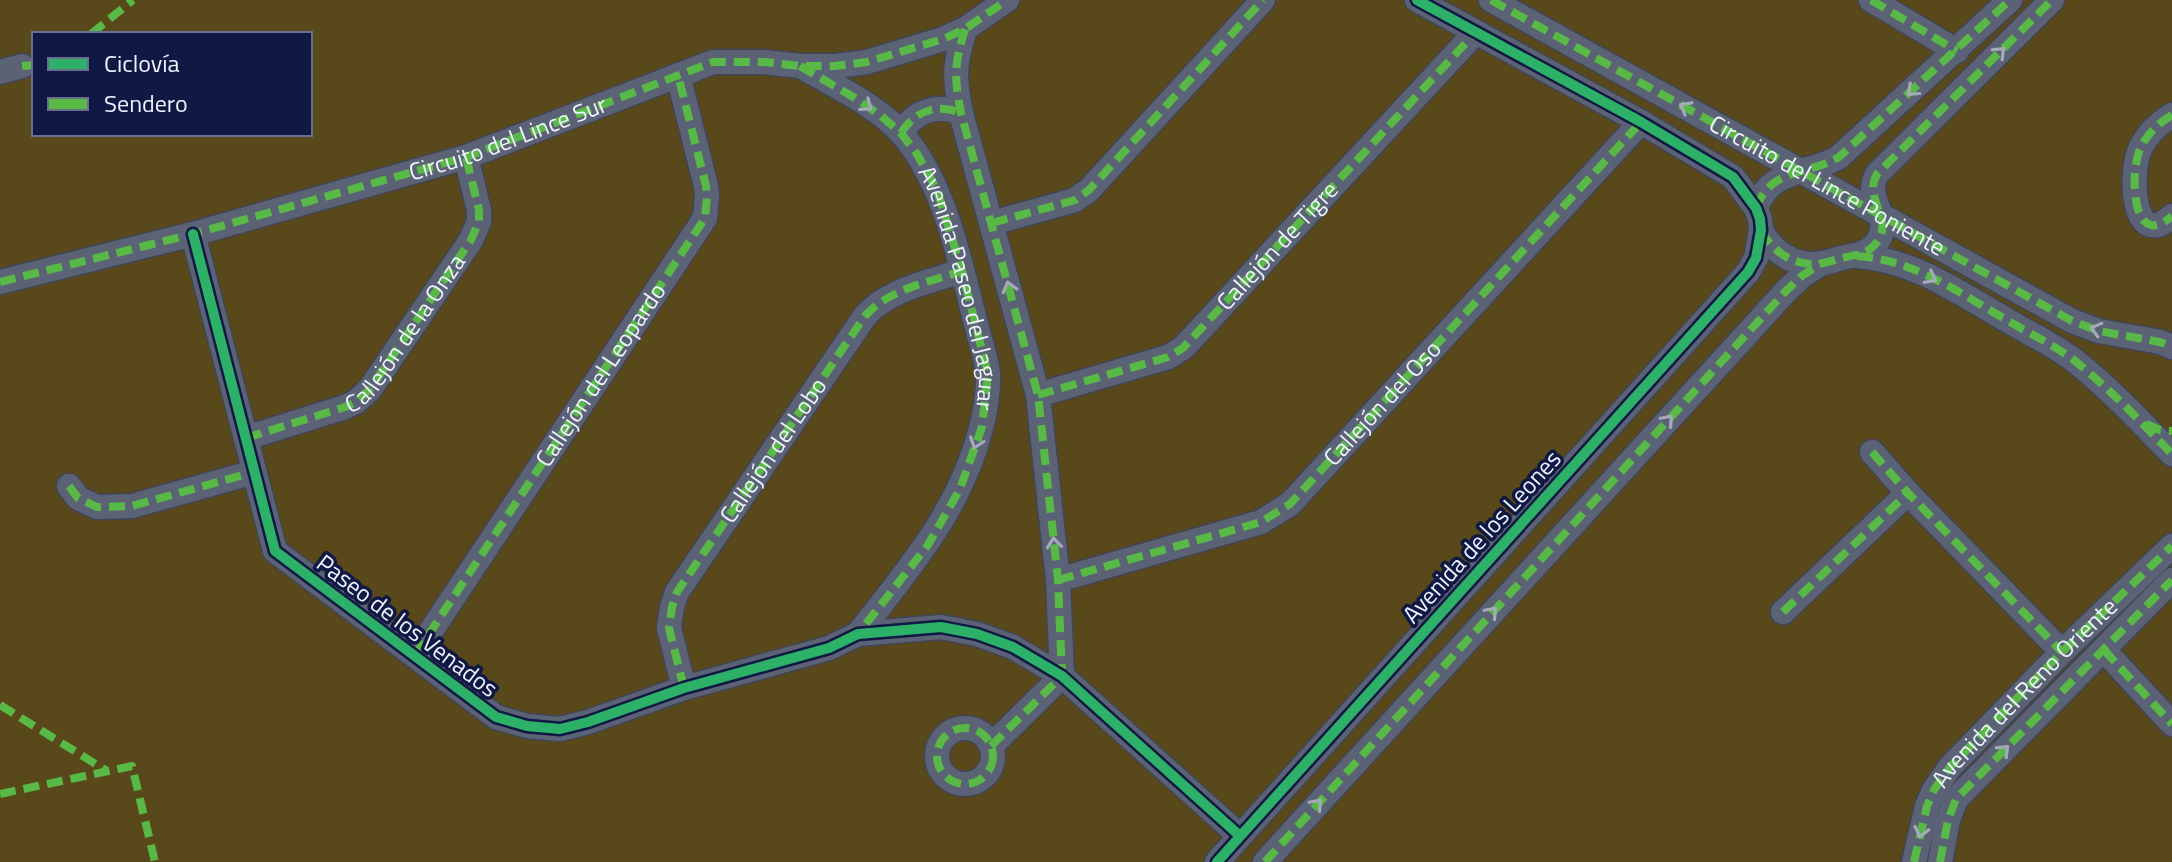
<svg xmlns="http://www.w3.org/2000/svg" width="2172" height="862" viewBox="0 0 2172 862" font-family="'Titillium Web',sans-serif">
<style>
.green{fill:#58481a;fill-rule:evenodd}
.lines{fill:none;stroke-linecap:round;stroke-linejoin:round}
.minor-casing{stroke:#424557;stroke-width:27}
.minor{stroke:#5c6275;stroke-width:24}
.quiet{stroke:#58b947;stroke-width:8;stroke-dasharray:16 8;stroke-linecap:butt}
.cycleway-casing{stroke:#101944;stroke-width:15}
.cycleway{stroke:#2db169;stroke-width:10}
.oneway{stroke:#a5aaba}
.labels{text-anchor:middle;stroke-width:7;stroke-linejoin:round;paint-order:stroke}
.street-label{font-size:24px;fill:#eef2fe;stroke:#101944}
</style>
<rect width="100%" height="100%" fill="#252b42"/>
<!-- green -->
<path class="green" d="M0 0H2172V862H0ZM34 34H310V134H34Z"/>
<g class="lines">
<defs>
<g id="minor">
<path d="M1491 0 2072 321 2099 331 2160 342 2172 347"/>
<path d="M1871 0 1957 51"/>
<path d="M965 29C954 65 954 77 961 113L1038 395 1058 580 1062 676"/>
<path d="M802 67C836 87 877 105 903 135 945 185 959 258 975 320 979 337 986 356 988 373 989 387 985 414 981 428 961 509 908 570 858 634"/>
<path d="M0 72 22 66"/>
<path d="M2172 115C2159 123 2148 133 2141 147 2129 170 2131 253 2172 216"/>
<path d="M901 133C915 111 937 103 961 113"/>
<path d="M1756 208C1771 167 1807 176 1839 157L2010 0"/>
<path d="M992 223 1075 200 1089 190 1263 0"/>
<path d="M1761 230C1773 253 1796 268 1823 263 1829 262 1835 260 1841 258 1856 255 1870 254 1879 239 1892 215 1863 199 1877 174L2052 0"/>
<path d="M193 234 275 551 496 717 527 726 560 729 588 722 684 688 829 648 858 634 941 627 977 634 1013 647 1062 676 1240 836"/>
<path d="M1857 256C1916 260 1962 295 2012 323 2032 335 2056 346 2075 361 2110 389 2141 422 2172 454"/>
<path id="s1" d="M0 282 193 234 466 157 713 62H764L800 66H835L867 62 943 39 965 29 1007 0"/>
<path d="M1038 395 1168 357 1183 348 1476 32"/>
<path id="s2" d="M246 438 345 407 356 402 370 389 471 240 479 221V210L466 157"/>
<path d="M1872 452 1908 493 2062 652"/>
<path d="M69 486 78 498 97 507 132 506 254 472"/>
<path id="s3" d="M1058 580 1261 522 1290 504 1641 122"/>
<path d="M1783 612 1908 493"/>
<path d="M2104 650 2172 724"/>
<path d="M415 655 705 218 707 197 706 186 678 75"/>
<path d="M684 688 669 628 672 607 677 592 865 316C889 289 929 282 962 271"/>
<circle cx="965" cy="756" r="28"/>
<path d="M991 746 1062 676"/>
<path d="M1217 862 1748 272 1756 258 1761 230 1760 219 1756 208 1733 177 1641 122 1417 0"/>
<path d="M1265 862 1786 291 1803 275 1822 263"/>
<path id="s4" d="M1914 862 1927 806 1934 790 1950 767 2062 652 2172 546"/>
<path d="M1940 862 1948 820 1956 799 2172 580"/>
</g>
</defs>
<!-- minor casing -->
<use href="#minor" class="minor-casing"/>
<!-- minor -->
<use href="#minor" class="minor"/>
<!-- quiet -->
<g class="quiet">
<path id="s5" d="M1491 0 2072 321 2099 331 2160 342 2172 347"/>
<path d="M1871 0 1957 51"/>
<path d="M965 29C954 65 954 77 961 113L1038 395 1058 580 1062 676"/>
<path d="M91 34 133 0"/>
<path d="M22 66 34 65"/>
<path id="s6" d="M800 66 855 98 880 115 901 133 917 154 937 190 962 271 988 374 982 427 960 489 928 545 858 634"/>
<path d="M2172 115C2159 123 2148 133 2141 147 2129 170 2131 253 2172 216"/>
<path d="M901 133C915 111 937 103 961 113"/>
<path d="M1756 208C1771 167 1807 176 1839 157L2010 0"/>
<path d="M992 223 1075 200 1089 190 1263 0"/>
<path d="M1761 230C1773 253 1796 268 1823 263 1829 262 1835 260 1841 258 1856 255 1870 254 1879 239 1892 215 1863 199 1877 174L2052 0"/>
<path d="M1857 256C1916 260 1962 295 2012 323 2032 335 2056 346 2075 361 2110 389 2141 422 2172 454"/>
<path d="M0 282 193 234 466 157 713 62H764L800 66H835L867 62 943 39 965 29 1007 0"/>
<path id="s7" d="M1038 395 1168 357 1183 348 1476 32"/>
<path d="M2146 424 2160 430 2172 431"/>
<path d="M246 438 345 407 356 402 370 389 471 240 479 221V210L466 157"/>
<path d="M1872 452 1908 493 2062 652"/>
<path d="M69 486 78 498 97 507 132 506 254 472"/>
<path d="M1058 580 1261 522 1290 504 1641 122"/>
<path d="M1783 612 1908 493"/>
<path d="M2104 650 2172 724"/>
<path id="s8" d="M415 655 705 218 707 197 706 186 678 75"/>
<path id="s9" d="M684 688 669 628 672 607 677 592 865 316C889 289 929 282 962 271"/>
<path d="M0 705 107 771"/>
<circle cx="965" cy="756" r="28"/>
<path d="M991 746 1062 676"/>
<path d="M0 794 132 766 155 862"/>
<path d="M1265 862 1786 291 1803 275 1822 263"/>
<path d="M1914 862 1927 806 1934 790 1950 767 2062 652 2172 546"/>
<path d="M1940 862 1948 820 1956 799 2172 580"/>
</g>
<defs>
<g id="cycleway">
<path d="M193 234 275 551 496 717 527 726 560 729 588 722 684 688 829 648 858 634 941 627 977 634 1013 647 1062 676 1240 836"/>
<path d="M1217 862 1748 272 1756 258 1761 230 1760 219 1756 208 1733 177 1641 122 1417 0"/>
</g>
</defs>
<!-- cycleway casing -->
<use href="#cycleway" class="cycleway-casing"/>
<!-- cycleway -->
<use href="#cycleway" class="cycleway"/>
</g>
<!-- one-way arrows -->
<defs><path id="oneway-chevron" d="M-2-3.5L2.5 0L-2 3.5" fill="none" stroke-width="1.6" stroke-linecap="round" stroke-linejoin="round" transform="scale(2)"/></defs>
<g class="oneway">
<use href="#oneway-chevron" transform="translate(2000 52) rotate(-45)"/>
<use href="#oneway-chevron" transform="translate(1912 91) rotate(138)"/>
<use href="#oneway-chevron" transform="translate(867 106) rotate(35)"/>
<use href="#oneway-chevron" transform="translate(1685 107) rotate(-151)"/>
<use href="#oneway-chevron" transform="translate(1931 278) rotate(28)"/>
<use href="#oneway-chevron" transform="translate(1009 287) rotate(-105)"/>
<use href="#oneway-chevron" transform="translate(2096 329) rotate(-164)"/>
<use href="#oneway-chevron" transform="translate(1668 420) rotate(-48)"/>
<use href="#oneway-chevron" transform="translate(976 443) rotate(109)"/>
<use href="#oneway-chevron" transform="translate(1054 543) rotate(-96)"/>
<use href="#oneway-chevron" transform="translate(1492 612) rotate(-48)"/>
<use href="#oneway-chevron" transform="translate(2004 750) rotate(-45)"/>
<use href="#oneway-chevron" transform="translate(1317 804) rotate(-48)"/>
<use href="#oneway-chevron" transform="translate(1921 832) rotate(103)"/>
</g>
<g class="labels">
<!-- street labels -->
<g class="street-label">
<text dy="8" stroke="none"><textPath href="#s1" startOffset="528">Circuito del Lince Sur</textPath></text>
<text dy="8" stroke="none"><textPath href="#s5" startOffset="384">Circuito del Lince Poniente</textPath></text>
<text dy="8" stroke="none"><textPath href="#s7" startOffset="292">Callejón de Tigre</textPath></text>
<text dy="8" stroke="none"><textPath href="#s6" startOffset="290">Avenida Paseo del Jaguar</textPath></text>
<text dy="8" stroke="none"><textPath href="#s2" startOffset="200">Callejón de la Onza</textPath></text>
<text dy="8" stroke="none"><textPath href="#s8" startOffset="336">Callejón del Leopardo</textPath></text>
<text dy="8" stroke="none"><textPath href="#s3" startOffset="382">Callejón del Oso</textPath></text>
<text dy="8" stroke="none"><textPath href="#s9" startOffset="270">Callejón del Lobo</textPath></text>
<text transform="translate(1482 537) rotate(-48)" y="8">Avenida de los Leones</text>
<text transform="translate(407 626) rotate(37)" y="8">Paseo de los Venados</text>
<text dy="8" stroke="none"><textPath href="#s4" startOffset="208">Avenida del Reno Oriente</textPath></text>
</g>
</g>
<!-- legend -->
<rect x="32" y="32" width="280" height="104" fill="#101944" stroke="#69708e" stroke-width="2"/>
<rect x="48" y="58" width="40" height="12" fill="#2db169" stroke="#69708e" stroke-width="2"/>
<text x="104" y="72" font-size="24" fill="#eef2fe">Ciclovía</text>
<rect x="48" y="98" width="40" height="12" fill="#58b947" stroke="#69708e" stroke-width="2"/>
<text x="104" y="112" font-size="24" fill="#eef2fe">Sendero</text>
</svg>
